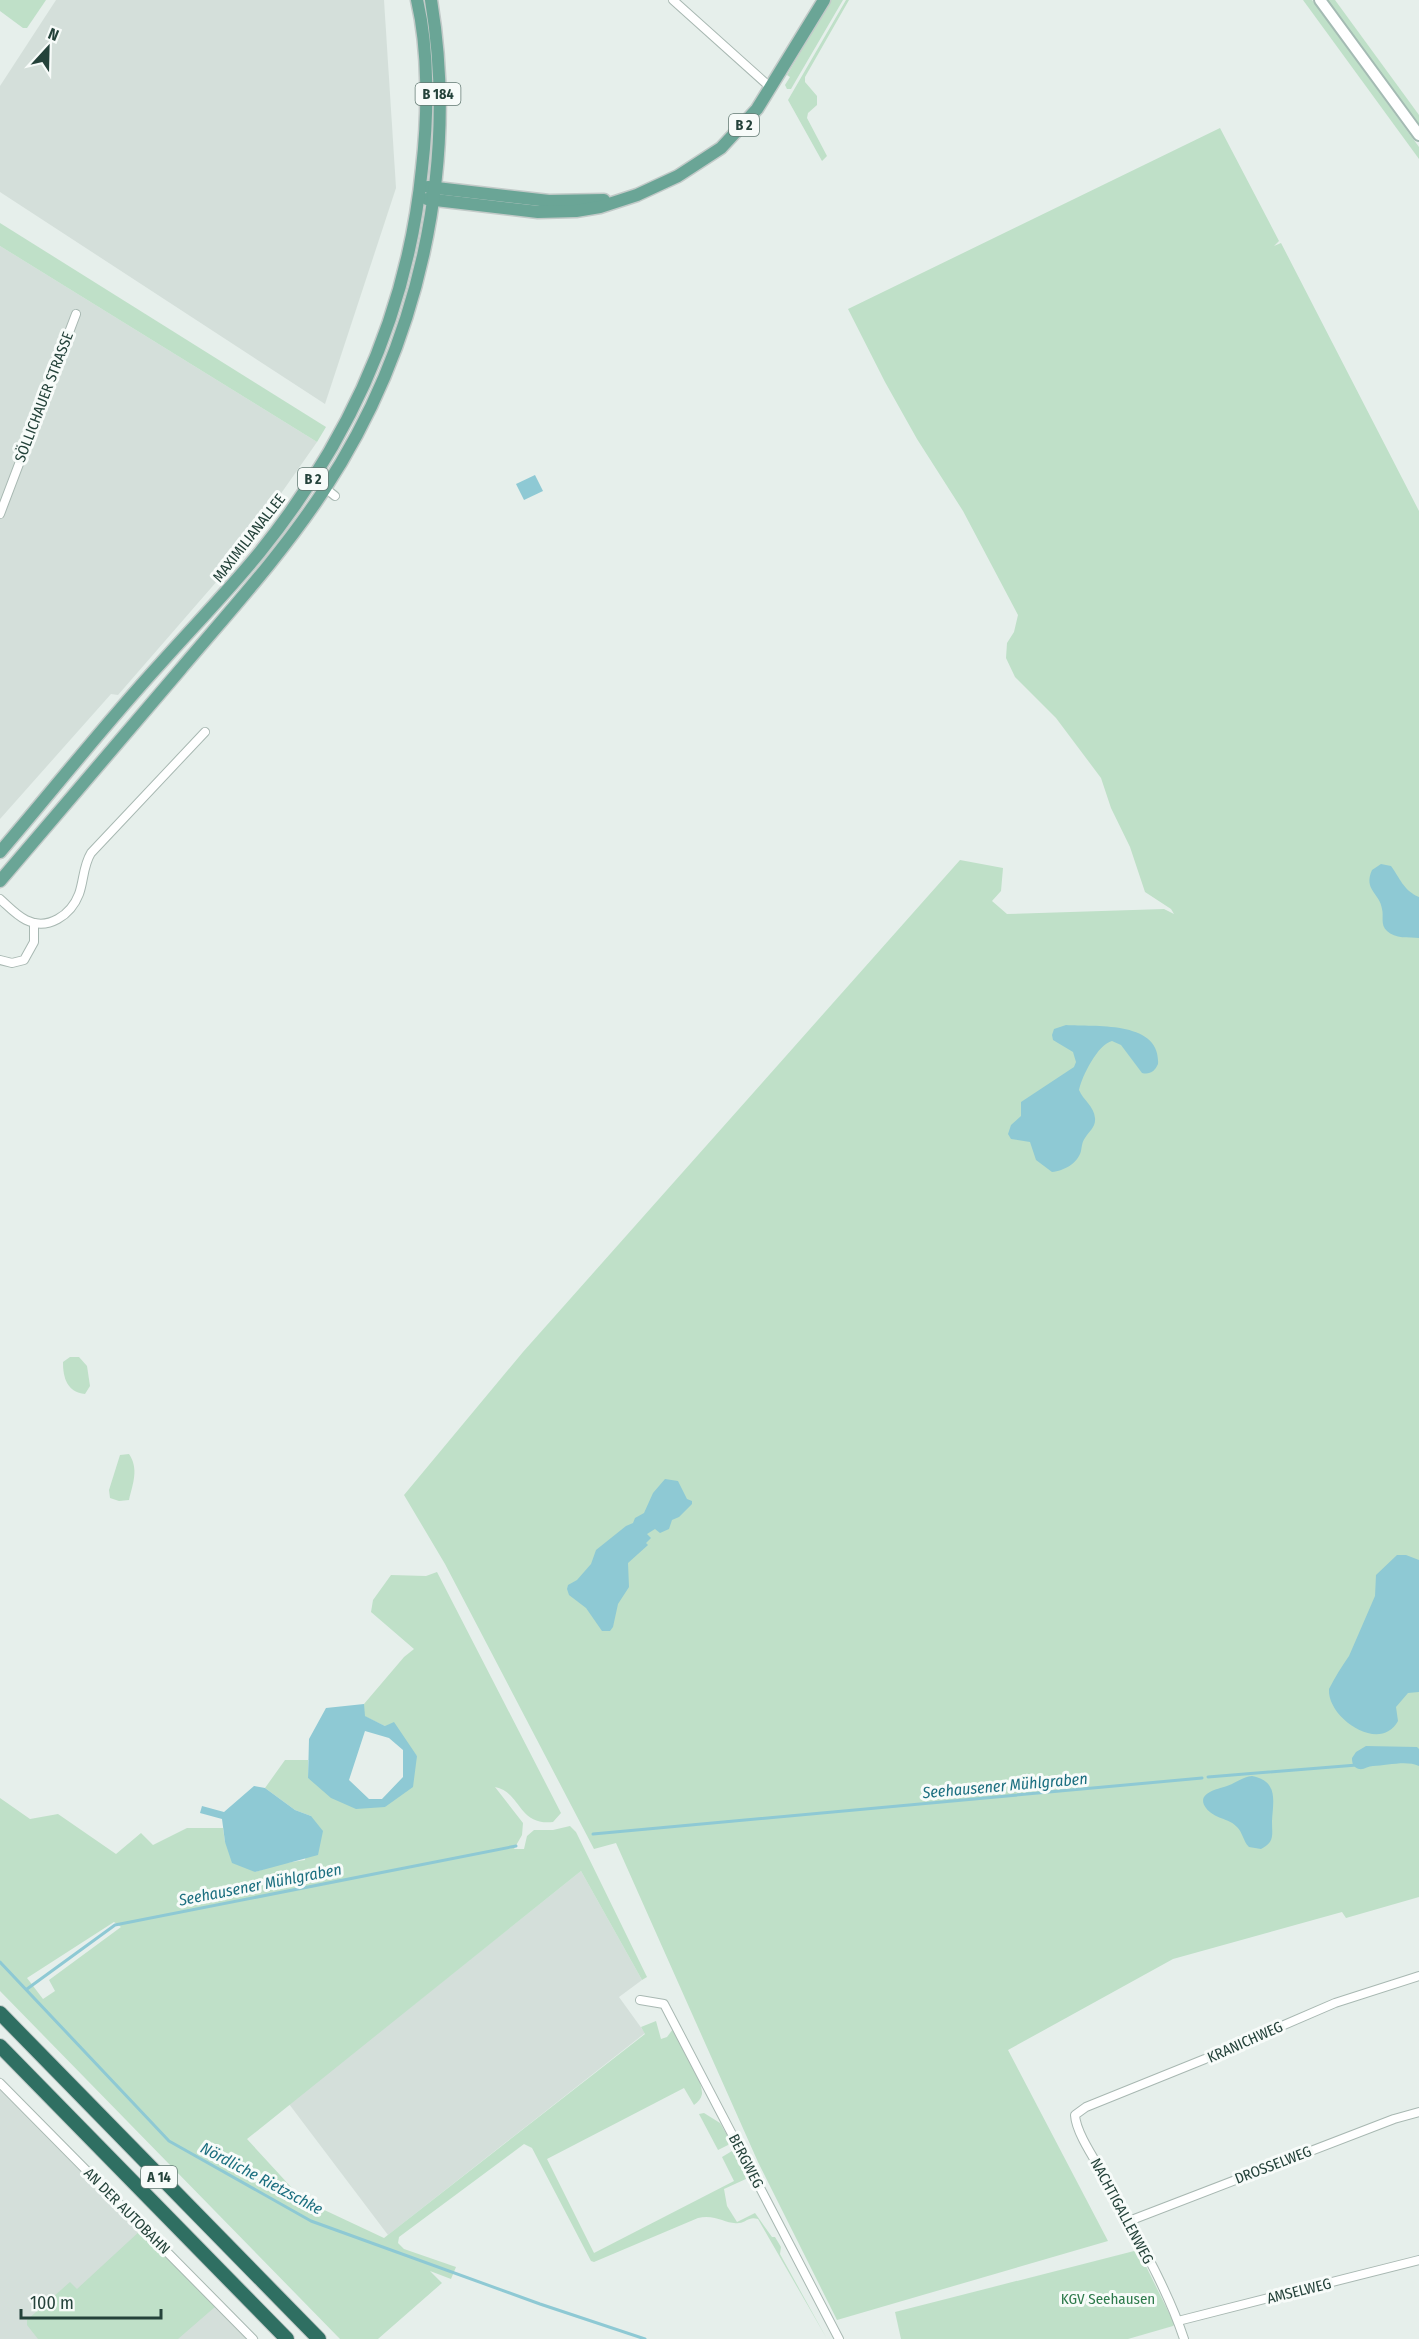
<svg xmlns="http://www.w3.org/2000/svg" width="1419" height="2339" viewBox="0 0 1419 2339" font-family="'Fira Sans Condensed',sans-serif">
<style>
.built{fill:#d4dfda}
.green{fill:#bfe0c8;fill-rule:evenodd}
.water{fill:#8ec9d4;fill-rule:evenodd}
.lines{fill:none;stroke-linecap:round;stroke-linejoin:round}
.stream{stroke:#8ec9d4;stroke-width:3}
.street-casing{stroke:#a8b8b2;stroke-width:10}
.secondary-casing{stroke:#a4bbb3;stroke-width:14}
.primary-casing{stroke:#c2cac8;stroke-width:15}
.highway-casing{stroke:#c2cac8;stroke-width:16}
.street{stroke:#fff;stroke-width:8}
.secondary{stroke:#fff;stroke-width:10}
.primary{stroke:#6aa596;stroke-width:12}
.highway{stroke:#2f6f62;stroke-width:14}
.labels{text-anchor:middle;stroke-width:6;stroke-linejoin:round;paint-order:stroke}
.shield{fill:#f7fbf9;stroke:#637a73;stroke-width:1.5}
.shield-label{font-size:14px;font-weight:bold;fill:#24423a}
.street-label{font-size:15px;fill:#24423a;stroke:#f7fbf9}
.park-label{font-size:15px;fill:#2d7a4b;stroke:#f7fbf9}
.water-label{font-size:16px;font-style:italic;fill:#1c6f80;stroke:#f7fbf9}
</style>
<rect width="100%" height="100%" fill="#e6efeb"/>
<!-- built -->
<g class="built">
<path d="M56 0H384L396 188 325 404 0 192V86Z"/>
<path d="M0 246 317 442 231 565 118 695 111 694 0 819Z"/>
<path d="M581 1871 642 1980 619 1997 645 2033 388 2235 289 2104Z"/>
<path d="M0 2077 259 2339H0Z"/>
</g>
<!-- green -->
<g class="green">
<path d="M0 0H46L27 28H23L0 11Z"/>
<path d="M831 0H843L791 89H787L785 85 790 77 787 75Z"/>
<path d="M846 0H849L805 77V82L817 96V105L808 113 807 118 827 156 822 161 788 100Z"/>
<path d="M1303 0H1312L1419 147V159Z"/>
<path d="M1325 0H1335L1419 115V129Z"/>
<path d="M1220 128 1279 241 1274 246 1281 243 1419 511V1897L1346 1918 1342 1912 1173 1959 1008 2050 1108 2241 837 2320 758 2162 616 1843 594 1849 445 1564 404 1495 523 1352 960 860 1003 868 1001 891 992 901 1007 914 1164 909 1174 914 1171 909 1145 892 1130 847 1111 808 1101 778 1056 718 1015 677 1006 658 1007 643 1014 632 1018 615 963 511 917 439 885 382 848 309Z"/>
<path d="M0 223 326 427 317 442 0 246Z"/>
<path d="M70 1357H79L87 1366 90 1386 85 1394C67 1392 63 1378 63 1362Z"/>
<path d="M129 1454C139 1469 133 1483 129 1500L119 1501 110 1498 109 1490 120 1455Z"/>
<path d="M437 1572 561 1813 553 1822C518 1826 521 1792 495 1787L523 1823 522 1835 514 1849H524L527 1836 534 1830H553L570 1826 576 1832 647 1977 642 1980 581 1871 247 2139 303 2200 384 2238 645 2034 641 2027 656 2021 661 2039 667 2037 673 2029C680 2044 703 2078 702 2094 701 2099 698 2102 694 2105L684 2088 547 2159 594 2253 734 2181 722 2157 732 2151 736 2152 748 2178 724 2189 727 2206 737 2222 755 2213 772 2237H775L781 2247 780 2254 827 2339 758 2219C749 2216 747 2222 739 2223 726 2225 717 2214 698 2218L594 2262 591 2261 532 2148 524 2144 399 2237 398 2243 404 2249 456 2267 451 2279 430 2271 442 2283 378 2339H340L0 1991V1798L30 1819 58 1814 116 1854 141 1833 153 1845 187 1828H223L225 1842 255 1872 279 1864 305 1860 311 1816 295 1810 265 1788 285 1760H308V1778L385 1807 417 1756 385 1726 364 1716V1704L404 1657 414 1649 371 1612 373 1600 391 1575 426 1576ZM114 1922 121 1927 49 1980 55 1991 43 1999 27 1978Z"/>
<path d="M704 2113 720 2123 730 2140 728 2145 718 2150 699 2114Z"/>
<path d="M141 2230 216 2306 178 2339H38L27 2325V2320L70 2282 77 2289Z"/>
<path d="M1138 2250 1173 2321 1174 2325 1173 2326 1128 2339H901L895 2312Z"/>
</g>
<!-- water -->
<g class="water">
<path d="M535 475 543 491 524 500 516 484Z"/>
<path d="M1381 864 1391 866C1400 878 1403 890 1419 897V938C1409 937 1395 939 1387 931 1380 925 1384 916 1382 909 1380 893 1363 890 1372 870Z"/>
<path d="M1066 1025C1094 1027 1161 1020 1158 1064 1155 1071 1150 1075 1142 1073L1121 1045 1112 1041C1098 1044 1082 1076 1079 1090 1083 1100 1094 1106 1095 1118 1096 1127 1089 1131 1085 1138 1082 1142 1082 1146 1081 1151 1078 1163 1064 1171 1052 1172L1036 1160 1030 1142 1011 1139 1008 1134 1011 1125 1021 1116V1102L1074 1067 1076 1062 1073 1052 1053 1040 1052 1035 1054 1029Z"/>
<path d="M665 1479 678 1481 687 1499 692 1501V1504L679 1517 672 1520 669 1529 660 1533 655 1529 647 1534 651 1538 646 1543 648 1545 628 1563 629 1587 618 1604 613 1627 610 1631H602L586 1608 569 1595 567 1589 568 1585 577 1580 591 1564 596 1550 626 1526 633 1523 635 1518 644 1513 653 1493Z"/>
<path d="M1397 1555H1406L1419 1560V1692L1408 1693 1396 1707 1398 1721C1380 1754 1327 1718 1329 1689 1335 1677 1342 1666 1349 1656L1375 1596 1376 1575Z"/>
<path d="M364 1704 365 1716 385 1726 394 1722 417 1756 413 1787 385 1807 356 1809 331 1798 308 1778 309 1739 326 1708ZM365 1731 389 1738 403 1750V1777L382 1799H369L349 1780Z"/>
<path d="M1366 1746 1417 1747 1419 1749V1766C1406 1760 1386 1766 1373 1766 1368 1766 1364 1770 1359 1769 1353 1767 1352 1763 1352 1758L1356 1752Z"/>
<path d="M1252 1776C1279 1781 1273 1802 1272 1821 1272 1835 1275 1842 1261 1849L1249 1847C1243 1841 1243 1833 1237 1827 1229 1818 1214 1819 1206 1808 1195 1793 1218 1789 1227 1786 1236 1783 1242 1777 1252 1776Z"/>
<path d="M254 1786 265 1788 295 1810 311 1816 323 1831 318 1855 255 1872 232 1863 225 1842 222 1819 200 1813 202 1806 224 1812Z"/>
</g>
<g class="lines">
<!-- stream -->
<g class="stream">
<path d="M1208 1777 1357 1765"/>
<path d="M593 1834 1202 1778"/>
<path d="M0 1962 169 2141 311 2221 540 2304 645 2339"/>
<path d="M27 1989 115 1925 516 1846"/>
</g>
<defs>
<g id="street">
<path d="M673 0 771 88"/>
<path d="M325 488 335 496"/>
<path d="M0 514 76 314"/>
<path d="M0 899C8 906 16 915 26 920 48 931 71 915 79 894 84 880 83 866 91 853L205 732"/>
<path d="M0 960 12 963 24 960 34 942V923"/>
<path d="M640 2000 664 2004 839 2339"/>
<path d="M0 2083 253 2339"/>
<path d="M1129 2221 1394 2119 1419 2112"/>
<path d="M1178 2321 1419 2260"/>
<path d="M1184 2339C1167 2287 1133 2230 1107 2181 1098 2164 1076 2134 1075 2115L1086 2107 1205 2059 1335 2003 1419 1976"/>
</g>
<path id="secondary" d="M1320 0 1419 135"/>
<g id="primary">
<path d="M428 187 549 201 604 200"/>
<path d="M427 199 538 212 576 211 600 207 637 195 678 176 721 148 757 109 824 0"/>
<path d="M0 852C54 789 105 724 161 663 194 626 229 590 260 552 350 440 408 311 422 168 428 116 429 51 417 0"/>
<path d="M0 881C60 811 120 741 180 670 229 612 282 554 324 490 418 347 459 169 431 0"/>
</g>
<g id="highway">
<path d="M0 2013 319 2339"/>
<path d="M0 2046 287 2339"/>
</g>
</defs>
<!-- street casing -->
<use href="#street" class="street-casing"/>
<!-- secondary casing -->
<use href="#secondary" class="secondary-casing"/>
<!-- primary casing -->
<use href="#primary" class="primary-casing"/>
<!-- highway casing -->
<use href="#highway" class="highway-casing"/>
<!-- street -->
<use href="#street" class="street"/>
<!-- secondary -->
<use href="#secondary" class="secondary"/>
<!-- primary -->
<use href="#primary" class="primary"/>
<!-- highway -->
<use href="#highway" class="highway"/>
</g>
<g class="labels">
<!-- shield labels -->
<g class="shield">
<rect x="415.5" y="83" width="45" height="22" rx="4.5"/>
<rect x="729" y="114" width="30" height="22" rx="4.5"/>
<rect x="298" y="468" width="30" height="22" rx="4.5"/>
<rect x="141" y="2166" width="36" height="22" rx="4.5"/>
</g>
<g class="shield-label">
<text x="438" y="99">B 184</text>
<text x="744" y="130">B 2</text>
<text x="313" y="484">B 2</text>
<text x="159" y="2182">A 14</text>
</g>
<!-- street labels -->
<g class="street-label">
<text transform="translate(44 397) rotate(-69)" y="5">SÖLLICHAUER STRASSE</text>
<text transform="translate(249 538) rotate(-52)" y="5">MAXIMILIANALLEE</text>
<text transform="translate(1245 2042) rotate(-24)" y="5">KRANICHWEG</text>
<text transform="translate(746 2161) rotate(63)" y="5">BERGWEG</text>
<text transform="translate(1273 2165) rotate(-21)" y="5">DROSSELWEG</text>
<text transform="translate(127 2211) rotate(45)" y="5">AN DER AUTOBAHN</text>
<text transform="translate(1122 2211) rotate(62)" y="5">NACHTIGALLENWEG</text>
<text transform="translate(1299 2291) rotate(-14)" y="5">AMSELWEG</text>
</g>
<!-- park labels -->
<g class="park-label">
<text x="1108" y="2304">KGV Seehausen</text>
</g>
<!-- water labels -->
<g class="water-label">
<text transform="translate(1005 1785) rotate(-5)" y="6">Seehausener Mühlgraben</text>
<text transform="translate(260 1884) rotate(-11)" y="6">Seehausener Mühlgraben</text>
<text transform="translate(262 2178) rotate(28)" y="6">Nördliche Rietzschke</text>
</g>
</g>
<!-- north arrow -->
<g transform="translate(48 48) rotate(22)" stroke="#f7fbf9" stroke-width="4.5" paint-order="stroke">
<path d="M0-4.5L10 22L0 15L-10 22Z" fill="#24423a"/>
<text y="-9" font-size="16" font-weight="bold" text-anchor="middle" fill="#24423a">N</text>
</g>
<!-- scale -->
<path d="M21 2309v9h140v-9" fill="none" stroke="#24423a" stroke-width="3"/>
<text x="30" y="2309" font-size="18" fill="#24423a" stroke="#f7fbf9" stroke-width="4.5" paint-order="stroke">100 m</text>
</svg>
